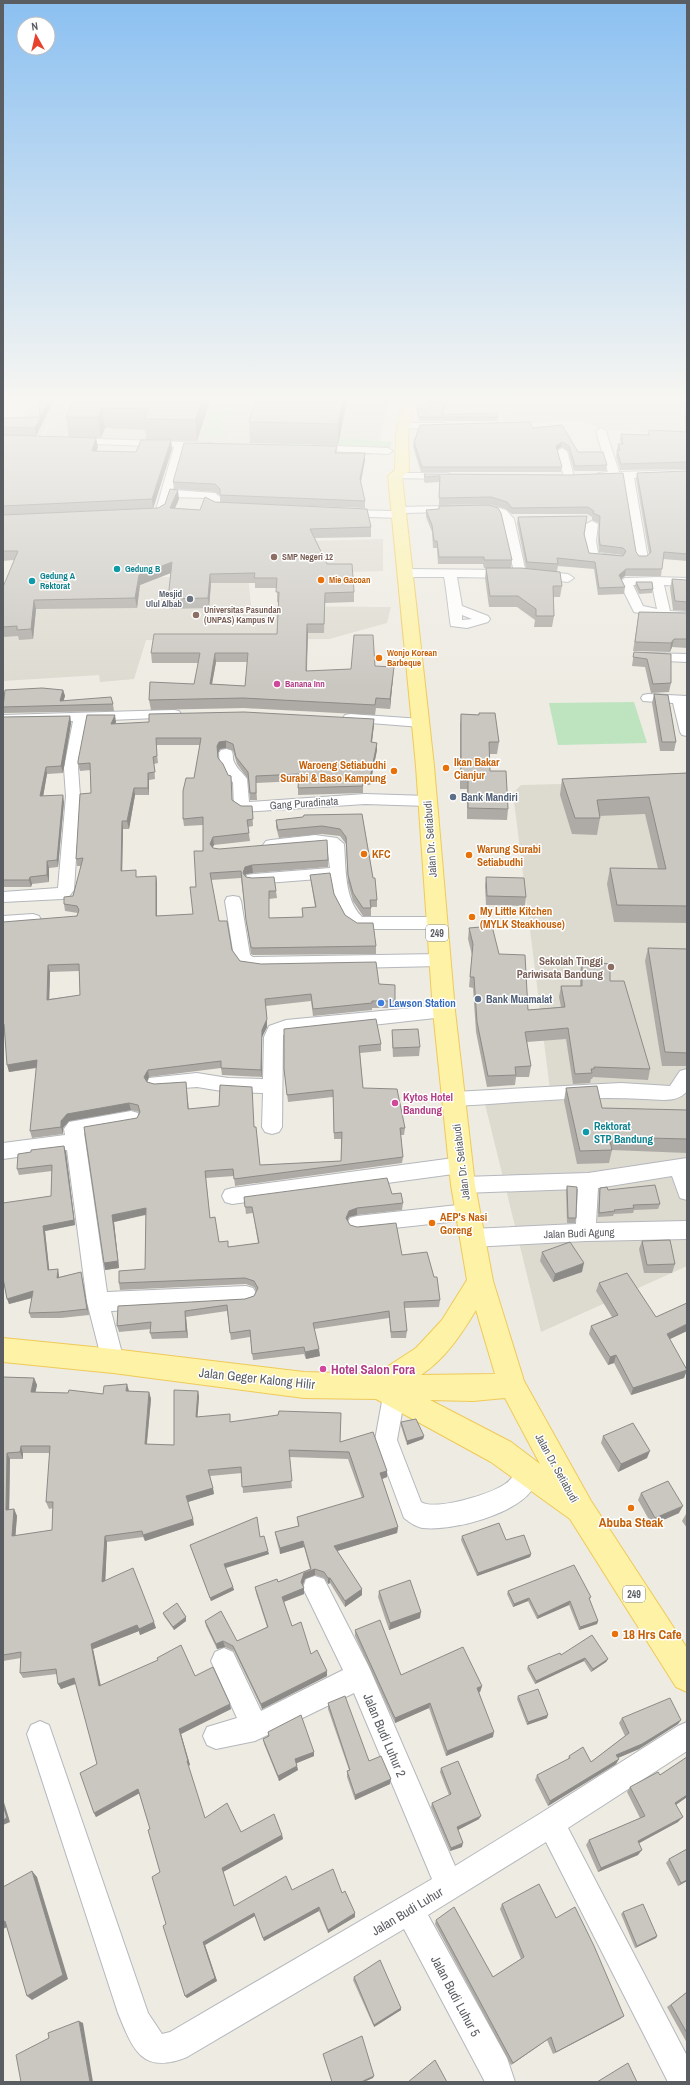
<svg xmlns="http://www.w3.org/2000/svg" width="690" height="2085" viewBox="0 0 690 2085" font-family="'Archivo Narrow',sans-serif">
<style>
.education{fill:#dddad0}
.green{fill:#bee4bf}
.lines{fill:none;stroke-linecap:round;stroke-linejoin:round}
.minor-casing{stroke:#b4b7bc;stroke-width:2}
.major-casing{stroke:#efca58;stroke-width:2}
.minor{fill:#fff;fill-rule:evenodd}
.major{fill:#fef2a6;fill-rule:evenodd}
.wall{fill:#aeaba6;fill-rule:evenodd}
.shaded-wall{fill:#8d8b87}
.building{fill:#cac7c1;stroke:#8d8b87;fill-rule:evenodd}
.education-dot{fill:#8d6e63;stroke:#fff;stroke-width:1.5}
.culture-dot{fill:#0f9aa8;stroke:#fff;stroke-width:1.5}
.food-dot{fill:#e8710a;stroke:#fff;stroke-width:1.5}
.worship-dot{fill:#6b7280;stroke:#fff;stroke-width:1.5}
.hotel-dot{fill:#d1479c;stroke:#fff;stroke-width:1.5}
.service-dot{fill:#5c6f8a;stroke:#fff;stroke-width:1.5}
.shop-dot{fill:#3f7fe0;stroke:#fff;stroke-width:1.5}
.labels{text-anchor:middle;stroke-width:3;stroke-linejoin:round;paint-order:stroke}
.far-education-label{font-size:9px;font-weight:bold;fill:#785e54;stroke:#fff;text-anchor:start}
.far-culture-label{font-size:9px;font-weight:bold;fill:#0d838f;stroke:#fff;text-anchor:start}
.far-food-label{font-size:9px;font-weight:bold;fill:#c56008;stroke:#fff;text-anchor:start}
.far-worship-label{font-size:9px;font-weight:bold;fill:#5b616d;stroke:#fff;text-anchor:end}
.far-hotel-label{font-size:9px;font-weight:bold;fill:#b23c85;stroke:#fff;text-anchor:start}
.shield{fill:#fff;stroke:#8c8e91;stroke-width:1}
.shield-label{font-size:10px;font-weight:bold;fill:#5a5d62}
.food-label{font-size:11px;font-weight:bold;fill:#c56008;stroke:#fff;text-anchor:start}
.service-label{font-size:11px;font-weight:bold;fill:#4e5e75;stroke:#fff;text-anchor:start}
.street-label{font-size:11px;fill:#5a5d62;stroke:#fff}
.education-label{font-size:11px;font-weight:bold;fill:#785e54;stroke:#fff;text-anchor:end}
.shop-label{font-size:11px;font-weight:bold;fill:#366cbe;stroke:#fff;text-anchor:start}
.hotel-label{font-size:11px;font-weight:bold;fill:#b23c85;stroke:#fff;text-anchor:start}
.culture-label{font-size:11px;font-weight:bold;fill:#0d838f;stroke:#fff;text-anchor:start}
.near-hotel-label{font-size:13px;font-weight:bold;fill:#b23c85;stroke:#fff;text-anchor:start}
.near-street-label{font-size:13px;fill:#5a5d62;stroke:#fff}
.near-food-label{font-size:13px;font-weight:bold;fill:#c56008;stroke:#fff}
</style>
<rect width="100%" height="100%" fill="#edebe2"/>
<!-- education -->
<g class="education">
<path d="M35 396H63L57 408 64 396H389L378 449 43 440 55 410 42 435 19 434Z"/>
<path d="M420 396H680L684 434 605 430 582 421 507 424 498 413 441 415 440 411 416 410Z"/>
<path d="M383 539V571L248 575 251 606 391 607 387 623 329 639 146 640 134 679 100 682 99 675 3 681V602L160 577H173L313 541Z"/>
<path d="M687 781V1266L541 1332 483 1096 550 1090 513 793 521 785Z"/>
</g>
<!-- green -->
<g class="green">
<path d="M232 410 236 412 222 417 220 425 226 433 224 436 217 437 203 435 205 428 212 426 207 418 211 413Z"/>
<path d="M340 437 392 442 390 448C353 466 305 451 266 445Z"/>
<path d="M634 702 647 743 558 745 549 703Z"/>
</g>
<g class="lines">
<defs>
<g id="minor">
<path d="M403 423H444L449 426 444 429 399 428 398 426Z"/>
<path d="M601 428 606 431 619 472 687 470V476L634 478 648 559 646 562H638L636 559 623 478 599 479 594 476 599 473 608 472 596 431Z"/>
<path d="M72 438 212 443 213 445 208 448 185 447 173 490 215 493 220 497V504L232 505 238 508C233 514 213 513 208 507V498L171 497 165 514 157 517H138L136 515 138 513 156 510 174 447 68 443 67 441Z"/>
<path d="M312 445 388 448 393 451 388 454 308 450 307 448Z"/>
<path d="M562 448 567 451 574 477 573 479H565L564 477 557 451Z"/>
<path d="M395 473H448L453 476 448 479 391 478 390 476Z"/>
<path d="M490 505 506 510 514 519 526 573 524 576 520 577 515 574 509 578 457 577 462 606 488 616 490 619 488 622 467 628 451 626C450 624 446 584 444 577H406L400 573 406 569 509 570 514 572 502 520 498 514 489 511 404 513 403 517 399 518 344 516 338 513 344 510 393 511 394 508 398 507ZM462 615 472 619 462 620Z"/>
<path d="M592 521 598 524 596 541 598 553 618 556 620 559 618 562 593 560 587 556 584 541 586 524Z"/>
<path d="M537 571 568 574 574 578 568 582 533 578 531 575Z"/>
<path d="M657 577 687 578V586L664 585 670 611 687 612V620L664 618 634 612 619 582 625 578ZM633 585H652L657 609 643 606Z"/>
<path d="M647 653 687 654V662L642 660 640 657 642 654Z"/>
<path d="M648 694 687 696V736L682 735 680 732 673 703 643 701 641 698 643 695Z"/>
<path d="M174 710 179 711 181 714 179 717 87 721 78 768 80 796 74 890 68 898 62 899 3 902V892L58 888 66 796 64 768 73 721 3 723V715Z"/>
<path d="M350 714 421 719 426 720 428 723 426 726 421 727 345 721 343 718 345 715Z"/>
<path d="M226 749 231 750C234 754 232 758 234 762 237 769 244 774 247 779L249 802 365 794 428 796 433 798 435 801 433 804 428 806 365 804 242 812 237 810 234 807 233 782 230 781 225 770 220 765 219 753 221 750Z"/>
<path d="M315 835 337 838 344 844C346 868 344 899 362 917H436L442 919 444 923 442 927 436 929H358C339 923 333 896 331 878L253 884 247 883 245 879 247 875 253 874 330 868 327 846 305 845 271 850 266 849 263 845 266 841 271 840Z"/>
<path d="M233 896 239 897 241 901 250 955 253 957 440 954 446 956 448 960 446 964 440 966 261 970 242 967 234 957 225 901 227 897Z"/>
<path d="M33 914 39 916 41 920 39 924 3 928V916Z"/>
<path d="M444 1005 450 1006 453 1011 450 1016 444 1017 283 1035 282 1127 279 1132 272 1134 265 1132 262 1127 263 1093 228 1092 197 1087 156 1090 149 1088 147 1083 149 1078 197 1073 228 1078 263 1079 264 1037 269 1026 286 1020Z"/>
<path d="M687 1069V1091C677 1104 658 1099 644 1099 581 1095 517 1103 454 1106L447 1104 445 1099 447 1094 454 1092 621 1083 670 1086 680 1071Z"/>
<path d="M131 1111 138 1113 140 1118 138 1123 84 1133 107 1292 246 1286 253 1288 257 1295 253 1302 246 1304 111 1311 124 1361 121 1368 113 1371 105 1368 102 1361 87 1302 67 1150 3 1159V1143L65 1135 64 1129 69 1122Z"/>
<path d="M461 1157 468 1159 471 1165 468 1171 461 1173 232 1204 225 1202 222 1196 225 1190 232 1188Z"/>
<path d="M687 1158V1200L680 1198 672 1176 598 1188 596 1223 687 1221V1239L586 1241 471 1247 464 1244 461 1238 464 1232 471 1229 576 1224 578 1189 463 1193 456 1191 453 1185 456 1179 463 1177 588 1173Z"/>
<path d="M467 1204 474 1206 477 1212 474 1218 467 1220 357 1232 350 1230 347 1224 350 1218 357 1216Z"/>
<path d="M394 1386 402 1389 405 1396 397 1440 421 1502C436 1511 491 1494 505 1484 516 1477 516 1466 529 1461L537 1464 541 1472C537 1482 531 1494 522 1500 500 1517 451 1531 423 1528 416 1527 409 1522 404 1518L375 1440 383 1396 386 1389Z"/>
<path d="M315 1576 324 1579 369 1667 455 1866 541 1813 678 1726 687 1722V1751L568 1828 687 2056V2082H668L546 1842 428 1915 507 2058 515 2082H485L404 1929 187 2057C142 2075 133 2050 118 2013L27 1734 31 1725 40 1721 49 1725 148 2013 162 2034 170 2032 432 1879 354 1693 255 1741 216 1749 207 1745 203 1736 207 1727 237 1718 211 1661 215 1652 224 1648 233 1652 261 1711 343 1670 303 1588 306 1579Z"/>
</g>
<path id="major" d="M403 396H415L408 435 409 471 402 477 434 766 455 1011 475 1185 493 1281 524 1381 591 1501 687 1648V1692L676 1687 570 1519 491 1462 376 1399 304 1398 113 1373 3 1362V1338L113 1349 304 1372 376 1374 416 1348 442 1320 467 1280 451 1185 433 1011 416 766 388 476 395 470 396 435ZM476 1310 495 1374 421 1375C445 1359 461 1335 476 1310ZM505 1398 540 1464 511 1442 430 1400 473 1401Z"/>
</defs>
<!-- minor casing -->
<use href="#minor" class="minor-casing"/>
<!-- major casing -->
<use href="#major" class="major-casing"/>
<!-- minor -->
<use href="#minor" class="minor"/>
<!-- major -->
<use href="#major" class="major"/>
</g>
<!-- wall -->
<g class="wall">
<path d="M3 396H56L36 436 98 447 96 451 136 452 171 440 172 449 153 508H158L179 499 175 508 200 510 215 502H221L220 495 215 492 174 489 173 482 337 446V453H365V460L361 482 365 501V508L251 504 371 527V537L315 538 327 564 354 592V602L325 603 324 633H308L307 671 351 669 375 666 393 677 390 709 376 708 375 715 244 708 151 710 149 700 194 684 198 663H152L151 653 277 634 279 602H277V588H255V583H211L209 608 169 609 168 599 171 573 140 585 137 608 36 609 33 639 19 640 18 636 3 637V587L14 560 3 561V418L40 417 39 401H3ZM216 662H247L245 686 212 684Z"/>
<path d="M76 396H216V398H211L197 441 146 440 145 430 105 428 101 438 69 437 66 417Z"/>
<path d="M306 396H348L338 445 250 443 249 422 304 402Z"/>
<path d="M432 396H449L442 415 498 417 497 421H419L417 413V409H427Z"/>
<path d="M683 396H687V469L620 470 616 457 618 444H621L620 441 621 434 648 435 649 430 685 432Z"/>
<path d="M562 425 578 452 607 465 606 471H574L568 451 561 447 557 450 562 467 561 472H421L413 447 414 442Z"/>
<path d="M687 471V561L663 559 661 576H625L621 579 625 587 624 594 598 595 594 569 558 566 557 571 562 586 560 597H553L554 616 552 627H534L535 620 517 607H489L485 578 486 568H526L517 523 518 517 584 534 589 553 623 556 622 555 599 552 598 541 599 523 592 520V517L587 514H512L506 509 490 504 439 505V482L425 483 424 481V474L570 475 639 556H647L649 554 636 479 637 473Z"/>
<path d="M426 510 512 560 511 568H484L483 564H438L437 548H433L432 532 426 517Z"/>
<path d="M672 579 687 580V611L673 610 670 588Z"/>
<path d="M636 582 653 589 652 593 639 594 635 586Z"/>
<path d="M639 612 687 613V648L672 647 670 652 633 651Z"/>
<path d="M634 652 671 654V683L669 692 651 693 645 667 632 666Z"/>
<path d="M63 690 65 696 63 701 113 704 114 711 4 713 3 707Z"/>
<path d="M654 694 676 742 674 751H660L652 703Z"/>
<path d="M479 713 499 742 497 754H490V771L508 809 507 820 467 819V789H460V725L461 714 479 715Z"/>
<path d="M70 716 71 723 63 773 47 774 43 796 64 802 58 867 49 868V882L32 884 31 887H3V717Z"/>
<path d="M374 719 372 742 377 743V750L370 785H363V793L298 795V781L256 783 257 800H250L248 779 237 764 233 751 226 748 220 749 218 753V758L232 800 241 806H252L253 826 248 827 250 841 214 845 212 847 213 848 219 849 328 860V867L253 873 246 874 245 876 246 877 276 891 277 898 269 899V918L303 917 302 908 315 907 311 882 310 875 334 894 345 915 376 946V954L253 955 251 954 247 927 241 878 211 880 219 921 232 950 240 961 379 984 395 985 394 1008H372V1010L313 1016 311 1001 266 1006 267 1027 262 1037V1077L222 1075 221 1068 149 1077 147 1081V1082L154 1084 186 1082 189 1109 255 1127 260 1165 341 1161V1139H334L333 1097 288 1102 284 1069V1029L381 1044V1051L360 1053 363 1088 405 1128 404 1135H401L403 1157 402 1163 235 1186 234 1176 206 1178 210 1218 219 1242 229 1247 258 1243 253 1213 246 1214 244 1197 392 1194 403 1203 402 1210 357 1215 349 1217 347 1221 350 1225 402 1255 434 1277 440 1300 439 1307 404 1308 407 1331 406 1338H391L389 1318 314 1329 320 1356 306 1359 304 1354 253 1360 250 1337 231 1340 227 1311 186 1317 188 1338 152 1339 150 1333 151 1329 119 1332 117 1326 118 1306 245 1299 254 1296 256 1291 254 1287 246 1284 120 1290 119 1283 145 1269 146 1215 114 1222 119 1268 105 1270 104 1263 137 1118 139 1112 131 1110 69 1121 63 1128V1134L32 1138 30 1131 37 1068 9 1072 4 1031 78 913 65 911 64 904 73 896 81 866H77L76 859 91 793V770L80 771 78 764 116 722 115 724ZM156 745H200L194 778 183 819 184 826 203 825V851L196 887 193 914 157 916V883L156 876 137 877 122 871 123 829H129L135 795H149V780L155 779 154 764 158 763ZM79 971 80 995 49 999 50 972Z"/>
<path d="M687 773V923L614 922 607 884 610 868 658 869 645 814 599 816 600 818 597 835 572 834 560 795 562 779Z"/>
<path d="M362 814 373 878 377 900V907H371V916H363L353 901 348 883 346 844 340 836 322 834 279 838 276 827V820Z"/>
<path d="M486 877 526 897 525 906 486 905 485 886Z"/>
<path d="M469 928 499 954 528 1010 561 1007 559 997 561 986H580V972L582 961 610 981 650 1069 648 1080 593 1077 592 1079H591L590 1083 573 1084 566 1039 527 1042 531 1066 529 1077H516L515 1085 487 1087 476 1032 473 988 469 987 472 955 468 939Z"/>
<path d="M648 948 687 949V1066H662L645 961Z"/>
<path d="M392 1030 420 1047 419 1056 393 1057 392 1039Z"/>
<path d="M566 1088 602 1108 687 1110V1153L612 1150 609 1163 577 1164 564 1101Z"/>
<path d="M66 1152 75 1225 45 1231 49 1270 59 1275V1277L81 1272 82 1277 89 1315 61 1318H31L29 1313 32 1298 9 1304 4 1284 51 1196 52 1171 19 1175 17 1169Z"/>
<path d="M567 1186 576 1218 575 1223H567L566 1191Z"/>
<path d="M600 1188 660 1204 658 1209 634 1210 633 1213 614 1214 613 1216 598 1217 599 1192Z"/>
<path d="M642 1241 675 1264 672 1273H644L639 1249Z"/>
<path d="M542 1252 582 1272 553 1282 540 1261Z"/>
<path d="M599 1283 656 1317 687 1303V1331L669 1339 687 1370 684 1378 631 1395 614 1363 608 1365 589 1334 591 1326 612 1317 596 1291Z"/>
<path d="M3 1377 34 1378 37 1385 35 1392 103 1394 128 1391 149 1392 151 1399 147 1444 174 1445 198 1391 199 1397 197 1417 231 1422 341 1413 340 1442 387 1471V1477L382 1479 398 1527 397 1533 337 1551 362 1595 345 1607 330 1583 328 1584 324 1578 315 1575 305 1579 302 1585 304 1594 284 1602 292 1626 311 1654 327 1671V1676L262 1709 234 1651 225 1647 217 1649 206 1626 205 1621 237 1641 267 1627 256 1593 255 1587 278 1582 310 1569 304 1547 280 1554 276 1538 275 1532 298 1526 297 1517 362 1498 348 1459 289 1457 292 1488 243 1493 242 1473 210 1476 214 1494 188 1502 194 1525 145 1541 143 1537 107 1542 105 1581 156 1628 140 1635 139 1631 93 1649 100 1685 195 1676 231 1709 181 1734 190 1765 188 1766 205 1818 241 1832 282 1835 283 1839 223 1872 234 1906 292 1890 342 1893 355 1913V1917L328 1933 319 1911 264 1941 255 1916 205 1945 217 1981 187 1998 185 1996 166 1924 160 1872 150 1829 139 1793 96 1817 94 1813 97 1764 76 1684 61 1689 58 1684 57 1674 23 1678 20 1673 21 1658 3 1661ZM23 1453H50L46 1502 49 1509 53 1508 52 1530 15 1536 17 1516 14 1509 9 1510 10 1459H23Z"/>
<path d="M401 1422 424 1436 423 1439 407 1445 401 1426Z"/>
<path d="M603 1436 647 1458 618 1472 601 1443Z"/>
<path d="M641 1493 679 1513 652 1525 638 1500Z"/>
<path d="M687 1513V1528L682 1521 686 1514Z"/>
<path d="M462 1536 531 1554 530 1557 477 1576 461 1540Z"/>
<path d="M260 1537 269 1554 226 1568 233 1587 234 1590 211 1601 190 1545Z"/>
<path d="M379 1591 420 1618 389 1630 378 1597Z"/>
<path d="M508 1591 591 1597 589 1600 598 1621 597 1624 579 1630 569 1605 537 1619 528 1601 513 1607 507 1594Z"/>
<path d="M163 1613 186 1617V1621L174 1630 164 1616Z"/>
<path d="M355 1630 401 1675 482 1686 480 1692H479L493 1737 446 1756 429 1708 395 1723 355 1636Z"/>
<path d="M561 1655 608 1659 606 1662 591 1672 584 1661 535 1684 527 1669 528 1666Z"/>
<path d="M518 1696 547 1718 527 1725 517 1699Z"/>
<path d="M328 1703 369 1761 390 1784 355 1800 347 1777V1771L349 1770 328 1709Z"/>
<path d="M622 1718 678 1724 639 1749 618 1758 616 1764 548 1806 535 1780 537 1775 568 1759 569 1756 591 1762 625 1736 619 1723Z"/>
<path d="M268 1732 314 1752V1756L296 1763 298 1770 279 1781 264 1744 263 1739 268 1736Z"/>
<path d="M687 1757V1797L676 1805 678 1822 638 1843V1855L598 1872 586 1845 589 1840 640 1818 627 1792 630 1787 660 1775Z"/>
<path d="M441 1768 479 1819 458 1830 462 1847 450 1851 431 1807 432 1803 449 1795 440 1772Z"/>
<path d="M687 1849V1881L678 1886 666 1863 669 1859Z"/>
<path d="M502 1904 556 1918 624 2016 620 2019 553 2054 547 2040 511 2065 435 1924 436 1920 493 1977 521 1959 500 1909Z"/>
<path d="M623 1912 657 1936 656 1938 635 1948 621 1914Z"/>
<path d="M354 1977 401 2008V2010L374 2027 353 1980Z"/>
<path d="M687 1992V2043L667 2007Z"/>
</g>
<!-- shaded-wall -->
<g class="shaded-wall">
<path d="M51 396H56L36 436 35 428Z"/>
<path d="M203 396H211V398L197 441 195 420Z"/>
<path d="M344 396H348L338 445V424Z"/>
<path d="M448 396H449L441 417V415Z"/>
<path d="M102 408 105 428 101 438 98 417Z"/>
<path d="M96 438 98 447 93 460 92 451Z"/>
<path d="M171 440 172 449 153 509 152 499Z"/>
<path d="M562 442 561 447 556 451V446Z"/>
<path d="M365 453V460L360 486V479Z"/>
<path d="M178 490 179 499 171 517 170 508Z"/>
<path d="M172 562 173 572 140 585 137 608 135 598 139 575Z"/>
<path d="M626 569 625 576 618 582 619 575Z"/>
<path d="M210 574 211 583 209 608 208 598Z"/>
<path d="M34 600 36 609 33 639 31 629Z"/>
<path d="M307 624 308 633 306 681V671Z"/>
<path d="M674 639 672 647 670 652 671 643Z"/>
<path d="M215 653 216 662 210 694V684Z"/>
<path d="M394 667 393 677 390 709V699Z"/>
<path d="M63 690 65 696 62 706 60 701Z"/>
<path d="M115 715 116 722 112 731 111 724Z"/>
<path d="M70 716 71 723 63 773 61 766Z"/>
<path d="M374 719V726L371 749V742Z"/>
<path d="M226 741V748L220 749 218 753 217 746 219 742Z"/>
<path d="M377 743V750L370 785V778Z"/>
<path d="M46 767 47 774 42 803 40 796Z"/>
<path d="M148 773 149 780V795L148 788Z"/>
<path d="M134 788 135 795 129 829 127 821Z"/>
<path d="M63 795 64 802 58 867 57 860Z"/>
<path d="M122 821 123 829 122 878 121 871Z"/>
<path d="M213 837 214 845 211 851 210 844Z"/>
<path d="M47 861 49 868V882L47 875Z"/>
<path d="M252 865 253 873 246 874 244 880 243 873 245 867Z"/>
<path d="M156 876 157 883V923L156 916Z"/>
<path d="M30 877 32 884 31 887 29 880Z"/>
<path d="M48 965 50 972 49 1007 47 1000Z"/>
<path d="M267 1019V1027L262 1037V1077L261 1070 262 1030Z"/>
<path d="M3 1024H4L6 1031H3Z"/>
<path d="M37 1060 39 1067 9 1072 7 1065Z"/>
<path d="M148 1070 149 1077 146 1084 144 1077Z"/>
<path d="M129 1103 131 1110 69 1121 63 1128V1134L61 1127V1121L67 1114Z"/>
<path d="M64 1146 66 1152 75 1225 45 1231 50 1276 48 1270 43 1226Z"/>
<path d="M146 1208 148 1214 114 1222 119 1268 105 1270 104 1263 112 1215Z"/>
<path d="M357 1208V1215L349 1217 346 1225V1218L349 1211Z"/>
<path d="M584 1263 582 1272 553 1282 555 1274Z"/>
<path d="M58 1269 59 1275V1283L57 1278Z"/>
<path d="M81 1272 82 1277 89 1315 87 1309Z"/>
<path d="M33 1291 35 1297 9 1304 7 1299Z"/>
<path d="M185 1311 186 1317 188 1338 186 1331Z"/>
<path d="M687 1324V1331L664 1342 667 1334Z"/>
<path d="M319 1349 320 1356 306 1359 305 1352Z"/>
<path d="M616 1355 614 1363 608 1365 610 1357Z"/>
<path d="M687 1370 684 1378 631 1395 633 1388Z"/>
<path d="M34 1378 37 1385 34 1399 31 1392Z"/>
<path d="M127 1384 129 1391 128 1398 126 1391Z"/>
<path d="M198 1391 199 1397 197 1424 196 1417Z"/>
<path d="M149 1392 151 1399 146 1450 145 1444Z"/>
<path d="M424 1436 423 1439 407 1445V1441Z"/>
<path d="M21 1446 23 1453V1459L20 1452Z"/>
<path d="M650 1451 647 1458 618 1472 621 1464Z"/>
<path d="M7 1453 10 1459 9 1517 6 1510Z"/>
<path d="M387 1471V1477L379 1480 380 1473Z"/>
<path d="M213 1488 214 1494 188 1502 186 1496Z"/>
<path d="M683 1506 679 1513 652 1525 655 1518Z"/>
<path d="M14 1509 17 1516 15 1542 12 1536Z"/>
<path d="M193 1519 194 1525 145 1541 143 1535Z"/>
<path d="M398 1527 397 1533 334 1552V1546Z"/>
<path d="M105 1536 107 1542 105 1588 102 1582Z"/>
<path d="M303 1541 304 1547 280 1554V1548Z"/>
<path d="M268 1551 269 1554 225 1568 224 1564Z"/>
<path d="M531 1554 530 1557 477 1576 478 1573Z"/>
<path d="M315 1569V1575L305 1579 302 1588 301 1582 304 1573Z"/>
<path d="M328 1578H330V1583L328 1584Z"/>
<path d="M233 1587 234 1590 211 1601 210 1598Z"/>
<path d="M304 1588V1594L283 1602 282 1597Z"/>
<path d="M362 1589V1595L345 1607V1601Z"/>
<path d="M529 1598 528 1601 513 1607 514 1604Z"/>
<path d="M570 1601 569 1605 537 1619 538 1616Z"/>
<path d="M421 1612 420 1618 389 1630 390 1623Z"/>
<path d="M186 1617V1621L174 1630 173 1627Z"/>
<path d="M598 1621 597 1624 579 1630 580 1627Z"/>
<path d="M154 1622 156 1628 140 1635 139 1631 93 1649 102 1691 99 1686 91 1644 137 1625Z"/>
<path d="M223 1641 225 1647 217 1649 216 1644Z"/>
<path d="M585 1658 584 1661 535 1684 536 1681Z"/>
<path d="M608 1659 606 1662 591 1672 593 1669Z"/>
<path d="M327 1671V1676L262 1709 261 1704Z"/>
<path d="M74 1678 77 1683 61 1689 58 1684Z"/>
<path d="M482 1686 480 1692 476 1694 477 1688Z"/>
<path d="M430 1703 429 1708 395 1723V1718Z"/>
<path d="M230 1704 231 1709 181 1734 190 1765 188 1766 179 1729Z"/>
<path d="M548 1715 547 1718 527 1725 528 1722Z"/>
<path d="M681 1720 678 1724 639 1749 613 1760 616 1755Z"/>
<path d="M494 1732 493 1737 446 1756 447 1751Z"/>
<path d="M314 1752V1756L295 1764V1759Z"/>
<path d="M619 1759 616 1764 548 1806 550 1801Z"/>
<path d="M297 1766 298 1770 279 1781 278 1776Z"/>
<path d="M391 1779 390 1784 355 1800V1795Z"/>
<path d="M138 1789 140 1793 96 1817 94 1813Z"/>
<path d="M687 1795V1797L671 1808 675 1803Z"/>
<path d="M3 1799 10 1822 3 1825Z"/>
<path d="M481 1816 479 1819 456 1831 457 1827Z"/>
<path d="M683 1817 678 1822 634 1846 638 1841Z"/>
<path d="M282 1835 283 1839 223 1872 222 1868Z"/>
<path d="M463 1843 462 1847 450 1851 451 1848Z"/>
<path d="M642 1850 638 1855 598 1872 601 1868Z"/>
<path d="M32 1871 37 1877 68 1979 32 2000 27 1996Z"/>
<path d="M687 1880V1881L678 1886 681 1883Z"/>
<path d="M319 1907V1911L264 1941 263 1938Z"/>
<path d="M254 1913 255 1916 205 1945 217 1981 187 1998 185 1996 203 1942Z"/>
<path d="M355 1913V1917L328 1933V1930Z"/>
<path d="M5 1921 11 1925 3 1929V1922Z"/>
<path d="M657 1936 656 1938 635 1948 637 1946Z"/>
<path d="M401 2008V2010L374 2027V2025Z"/>
<path d="M624 2016 620 2019 553 2054 556 2052Z"/>
<path d="M79 2021 83 2023 93 2082H90Z"/>
<path d="M551 2037 547 2040 511 2065 513 2063Z"/>
<path d="M374 2076 373 2078 364 2082H361Z"/>
</g>
<!-- building -->
<g class="building">
<path d="M39 396H51L35 428 3 427V418L40 417Z"/>
<path d="M76 396H203L195 420 144 419 148 409 102 408 98 417H66Z"/>
<path d="M306 396H344L338 424 249 422 256 400 304 402Z"/>
<path d="M432 396H448L441 415 497 413 498 417H419L417 409H427Z"/>
<path d="M685 396H687V462L621 464 617 450H620L618 444H623L621 434 649 435V430L687 432Z"/>
<path d="M530 422 533 428 562 425 578 452H603L607 465 575 466 569 446 562 442 556 446 562 467H422L414 442 420 425Z"/>
<path d="M3 435 96 438 92 451 136 452 141 440H171L152 499 3 506Z"/>
<path d="M184 443 337 446 335 453H365L360 479 365 501 220 495V489L215 484 173 482Z"/>
<path d="M687 471V554L664 552 662 569H626L619 575 625 587 599 588 595 562 557 558 558 564 527 562 518 517 587 516 584 534 589 553 623 556 626 551 623 548 600 545 599 534 600 516 593 513 594 511 588 507 512 508 507 502 491 497 439 498 440 476 425 477 424 474 570 475 623 473 636 552 639 556H647L651 552 637 473Z"/>
<path d="M170 489 178 490 170 508 200 510 205 497 215 502 367 509 371 527 310 529 327 564H352L354 592 325 593 324 624H307L306 671 351 669 354 635H373L375 666 394 667 390 699 376 698 375 705 243 698 149 700 150 682 194 684 200 653H151L154 634H277L279 592H276L277 578H254L255 573 210 574 208 598 168 599 172 562 139 575 135 598 34 600 31 629 17 630V626L3 627V587L18 551H3V515L158 508 165 504ZM215 653H248L245 686 210 684Z"/>
<path d="M489 505 498 508 501 513 512 560H484V557H439L437 541H434L432 525 426 510 439 509V506Z"/>
<path d="M486 568H521L560 572 562 586H553L554 616H536V609L518 596H490Z"/>
<path d="M672 579 687 580V602L675 601Z"/>
<path d="M636 582H652L653 589 640 590Z"/>
<path d="M639 612 687 613V639H674L671 643 635 642Z"/>
<path d="M634 652 671 654V683L653 684 647 659 633 657Z"/>
<path d="M42 688 63 690 60 701 111 697 113 704 3 707 5 690Z"/>
<path d="M654 694 668 695 676 742H662Z"/>
<path d="M244 712 374 719 371 742 377 743 370 778H362L363 786 298 788 299 774 256 776V793H250L248 772 236 757 233 744 226 741 219 742 217 746 218 758 223 764 228 775 231 776 232 800 241 806H252L253 819 247 820 249 833 213 837 210 844 213 848 219 849 327 840 328 860 252 865 245 867 243 873 246 877 252 878 274 877 276 891H269V918L303 917 302 908 316 907 310 875 330 873 334 894 345 915 357 923H373L376 946 253 948 251 947 246 920 241 871 210 873 219 921H227L232 950 240 961 261 964 376 962 379 984 395 985V1001H372V1003L313 1009 311 994 265 999 267 1019 262 1030 261 1070 221 1068V1061L148 1070 144 1077 147 1082 154 1084 186 1082 188 1109 219 1106 220 1085 252 1087 254 1127H256L260 1165 341 1161 342 1132 334 1133 333 1090 287 1095 284 1069V1029L376 1019 381 1044 359 1046 363 1088 397 1089 405 1128H400L403 1157 234 1179 233 1169 205 1171 210 1218 215 1217 219 1242 228 1241V1247L259 1243 252 1207H245L244 1197 387 1178 392 1194 401 1193 403 1203 357 1208 349 1211 346 1218 350 1225 357 1227 396 1223 402 1255 427 1252 434 1277H437L440 1300 404 1302 407 1331 391 1332 389 1311 313 1323 319 1349 305 1352 304 1347 252 1354 250 1330 230 1333 227 1305 185 1311 186 1331 150 1333 151 1322 117 1326 118 1306 245 1299 254 1296 258 1288 254 1281 245 1278 119 1283V1271L145 1269 146 1208 112 1215 118 1261 104 1263 84 1127 137 1118 140 1112 138 1105 129 1103 67 1114 61 1121V1127L30 1131 37 1060 7 1065 4 1024H3V922L77 916 79 910 77 906 64 904V897L73 896 83 858 76 859 80 794 91 793 90 763 78 764V761L87 715H115L111 724 149 722V714ZM156 738H201L194 778H186L183 791V819L203 817V851H194L196 887H190L193 914 156 916V876L136 877V870L121 871 122 821H127L134 788H148V773L155 772 153 757 157 756ZM79 964 80 995 47 1000 48 965Z"/>
<path d="M479 713H495L499 742H489L490 771H506L508 809 468 808V778H461V714L479 715Z"/>
<path d="M70 716 61 766 46 767 40 796 63 795 57 860 47 861V875L30 877 29 880H3V717Z"/>
<path d="M687 773V906L617 905 610 868 666 869 649 797 597 800 600 818H575L562 779Z"/>
<path d="M362 814 373 878H375L377 900H370L371 908H363L353 893 348 875 346 837 340 829 322 826 278 830 276 820 303 817 304 815Z"/>
<path d="M486 877 524 878 526 897 487 896Z"/>
<path d="M492 926 499 954 525 955 528 1010 565 1007 561 986H582V961L610 964V981H624L650 1069 594 1067V1069H591L592 1073 575 1074 568 1028 525 1032 531 1066 515 1067 516 1075 488 1076 477 1022 474 977H470L473 944 469 928Z"/>
<path d="M648 948 687 949V1053L665 1052Z"/>
<path d="M418 1029 420 1047 393 1048 392 1030Z"/>
<path d="M597 1086 602 1108 687 1110V1139L609 1137 612 1150 580 1151 566 1088Z"/>
<path d="M64 1146 74 1220 43 1226 48 1270 58 1269 57 1278 81 1272 87 1309 59 1312 29 1313 33 1291 7 1299 3 1278V1203L51 1196 52 1165 17 1169 18 1154 31 1152V1150Z"/>
<path d="M655 1185 660 1204 633 1205 634 1208 614 1210 615 1211 599 1213 600 1188 607 1187 608 1190Z"/>
<path d="M567 1186 577 1187 576 1218H568Z"/>
<path d="M670 1240 675 1264 647 1265 642 1241Z"/>
<path d="M570 1242 584 1263 555 1274 542 1252Z"/>
<path d="M627 1273 656 1317 687 1303V1324L667 1334 687 1370 633 1388 616 1355 610 1357 591 1326 618 1315 599 1283Z"/>
<path d="M3 1377 34 1378 31 1392 68 1393 69 1390 103 1394 104 1386 127 1384 126 1391 149 1392 145 1444 174 1445V1390L198 1391 196 1417 230 1414V1422L278 1415 279 1411 341 1413 340 1442 373 1432 387 1471 380 1473 398 1527 334 1546 362 1589 345 1601 330 1578H328L324 1572 315 1569 304 1573 301 1582 304 1588 282 1597 292 1626 301 1622 311 1654 317 1650 327 1671 261 1704 233 1646 223 1641 216 1644 205 1621 221 1611 237 1641 268 1627 255 1587 277 1579 278 1582 311 1569 303 1541 280 1548 275 1532 299 1526 297 1517 364 1497 349 1452 289 1450 292 1481 242 1487 241 1467 208 1470 213 1488 186 1496 193 1519 143 1535 142 1531 105 1536 102 1582 133 1568 154 1622 139 1629 137 1625 91 1644 99 1686 158 1660 157 1658 181 1645 195 1676 213 1667 230 1704 179 1729 188 1761H187L205 1818 227 1803 241 1832 274 1814 282 1835 222 1868 234 1906 286 1876 292 1890 333 1869 342 1893 345 1891 355 1913 328 1930 319 1907 263 1938 254 1913 203 1942 215 1978 185 1996 163 1926 166 1924 152 1877 160 1872 148 1830 150 1829 138 1789 94 1813 80 1773 97 1764 74 1678 58 1684 56 1669 20 1673 21 1652 3 1655ZM21 1446H50L46 1502H53L52 1530 12 1536 14 1509 6 1510 7 1453 20 1452Z"/>
<path d="M416 1419 424 1436 407 1441 401 1422Z"/>
<path d="M633 1423 650 1451 621 1464 603 1436Z"/>
<path d="M668 1481 683 1506 655 1518 641 1493Z"/>
<path d="M257 1517 260 1537 264 1536 268 1551 224 1564 233 1587 210 1598 190 1545Z"/>
<path d="M499 1523 506 1540 524 1535 531 1554 478 1573 462 1536Z"/>
<path d="M574 1565 591 1597 589 1598 598 1621 580 1627 570 1601 538 1616 529 1598 514 1604 508 1591Z"/>
<path d="M410 1580 421 1612 390 1623 379 1591Z"/>
<path d="M177 1603 186 1617 173 1627 163 1613Z"/>
<path d="M380 1620 401 1675 463 1647 482 1686 477 1688 494 1732 447 1751 430 1703 395 1718 355 1630Z"/>
<path d="M592 1635 608 1659 593 1669 585 1658 536 1681 528 1666 560 1653 561 1655Z"/>
<path d="M538 1689 548 1715 528 1722 518 1696Z"/>
<path d="M345 1696 369 1761 381 1756 391 1779 355 1795 347 1771 350 1770 328 1703Z"/>
<path d="M670 1698 681 1720 642 1744 616 1755 619 1759 550 1801 537 1775 570 1758 569 1756 583 1747 591 1762 629 1733 622 1718Z"/>
<path d="M301 1715 314 1752 295 1759 297 1766 278 1776 263 1739 269 1736 268 1732Z"/>
<path d="M687 1757V1795L675 1803 683 1817 638 1841 642 1850 601 1868 589 1840 645 1816 630 1787 658 1772 660 1775Z"/>
<path d="M458 1761 481 1816 457 1827 463 1843 451 1848 432 1803 451 1794 441 1768Z"/>
<path d="M3 1805 7 1818 3 1820Z"/>
<path d="M687 1849V1880L681 1883 669 1859Z"/>
<path d="M32 1871 63 1975 27 1996 5 1921 3 1922V1887Z"/>
<path d="M539 1884 556 1918 575 1907 594 1946 624 2016 556 2052 551 2037 513 2063 436 1920 454 1907 493 1977 524 1957 502 1904Z"/>
<path d="M643 1904 657 1936 637 1946 623 1912Z"/>
<path d="M380 1960 401 2008 374 2025 354 1977Z"/>
<path d="M687 1992V2033L671 2005Z"/>
<path d="M79 2021 90 2082H21L16 2055 49 2038 48 2033Z"/>
<path d="M362 2036 374 2076 361 2082H332L323 2054Z"/>
<path d="M435 2060 447 2082H408Z"/>
<path d="M628 2063 637 2082H597Z"/>
</g>
<!-- sky -->
<linearGradient id="sky" x2="0" y2="1"><stop stop-color="#8bc0f1"/><stop offset="0.58" stop-color="#f7f6f2"/><stop offset="1" stop-color="#f7f6f2" stop-opacity="0"/></linearGradient>
<rect width="690" height="688" fill="url(#sky)"/>
<!-- markers -->
<g class="education-dot">
<circle cx="274" cy="557" r="4"/>
<circle cx="196" cy="615" r="4"/>
<circle cx="611" cy="967" r="4"/>
</g>
<g class="culture-dot">
<circle cx="117" cy="569" r="4"/>
<circle cx="32" cy="581" r="4"/>
<circle cx="586" cy="1132" r="4"/>
</g>
<g class="food-dot">
<circle cx="321" cy="580" r="4"/>
<circle cx="379" cy="658" r="4"/>
<circle cx="446" cy="768" r="4"/>
<circle cx="394" cy="771" r="4"/>
<circle cx="364" cy="854" r="4"/>
<circle cx="469" cy="855" r="4"/>
<circle cx="472" cy="917" r="4"/>
<circle cx="432" cy="1223" r="4"/>
<circle cx="631" cy="1508" r="4"/>
<circle cx="615" cy="1634" r="4"/>
</g>
<circle class="worship-dot" cx="190" cy="599" r="4"/>
<g class="hotel-dot">
<circle cx="277" cy="684" r="4"/>
<circle cx="395" cy="1103" r="4"/>
<circle cx="323" cy="1369" r="4"/>
</g>
<g class="service-dot">
<circle cx="453" cy="797" r="4"/>
<circle cx="478" cy="999" r="4"/>
</g>
<circle class="shop-dot" cx="381" cy="1003" r="4"/>
<g class="labels">
<!-- far-education labels -->
<g class="far-education-label">
<text x="282" y="560">SMP Negeri 12</text>
<text x="204" y="613">Universitas Pasundan<tspan x="204" dy="10">(UNPAS) Kampus IV</tspan></text>
</g>
<!-- far-culture labels -->
<g class="far-culture-label">
<text x="125" y="572">Gedung B</text>
<text x="40" y="579">Gedung A<tspan x="40" dy="10">Rektorat</tspan></text>
</g>
<!-- far-food labels -->
<g class="far-food-label">
<text x="329" y="583">Mie Gacoan</text>
<text x="387" y="656">Wonjo Korean<tspan x="387" dy="10">Barbeque</tspan></text>
</g>
<!-- far-worship labels -->
<g class="far-worship-label">
<text x="182" y="597">Mesjid<tspan x="182" dy="10">Ulul Albab</tspan></text>
</g>
<!-- far-hotel labels -->
<g class="far-hotel-label">
<text x="285" y="687">Banana Inn</text>
</g>
<!-- shield labels -->
<g class="shield">
<rect x="426" y="925" width="22" height="16" rx="3"/>
<rect x="623" y="1586" width="22" height="16" rx="3"/>
</g>
<g class="shield-label">
<text x="437" y="937">249</text>
<text x="634" y="1598">249</text>
</g>
<!-- food labels -->
<g class="food-label">
<text x="454" y="766">Ikan Bakar<tspan x="454" dy="13">Cianjur</tspan></text>
<text x="386" y="769" text-anchor="end">Waroeng Setiabudhi<tspan x="386" dy="13">Surabi &amp; Baso Kampung</tspan></text>
<text x="477" y="853">Warung Surabi<tspan x="477" dy="13">Setiabudhi</tspan></text>
<text x="372" y="858">KFC</text>
<text x="480" y="915">My Little Kitchen<tspan x="480" dy="13">(MYLK Steakhouse)</tspan></text>
<text x="440" y="1221">AEP's Nasi<tspan x="440" dy="13">Goreng</tspan></text>
</g>
<!-- service labels -->
<g class="service-label">
<text x="461" y="801">Bank Mandiri</text>
<text x="486" y="1003">Bank Muamalat</text>
</g>
<!-- street labels -->
<g class="street-label">
<text transform="translate(304 803) rotate(-4)" y="4">Gang Puradinata</text>
<text transform="translate(430 839) rotate(-94)" y="4">Jalan Dr. Setiabudi</text>
<text transform="translate(461 1162) rotate(-97)" y="4">Jalan Dr. Setiabudi</text>
<text transform="translate(579 1233) rotate(-2)" y="4">Jalan Budi Agung</text>
<text transform="translate(557 1468) rotate(61)" y="4">Jalan Dr. Setiabudi</text>
</g>
<!-- education labels -->
<g class="education-label">
<text x="603" y="965">Sekolah Tinggi<tspan x="603" dy="13">Pariwisata Bandung</tspan></text>
</g>
<!-- shop labels -->
<g class="shop-label">
<text x="389" y="1007">Lawson Station</text>
</g>
<!-- hotel labels -->
<g class="hotel-label">
<text x="403" y="1101">Kytos Hotel<tspan x="403" dy="13">Bandung</tspan></text>
</g>
<!-- culture labels -->
<g class="culture-label">
<text x="594" y="1130">Rektorat<tspan x="594" dy="13">STP Bandung</tspan></text>
</g>
<!-- near-hotel labels -->
<g class="near-hotel-label">
<text x="331" y="1374">Hotel Salon Fora</text>
</g>
<!-- near-street labels -->
<g class="near-street-label">
<text transform="translate(257 1378) rotate(6)" y="5">Jalan Geger Kalong Hilir</text>
<text transform="translate(385 1735) rotate(67)" y="5">Jalan Budi Luhur 2</text>
<text transform="translate(407 1911) rotate(-31)" y="5">Jalan Budi Luhur</text>
<text transform="translate(456 1996) rotate(62)" y="5">Jalan Budi Luhur 5</text>
</g>
<!-- near-food labels -->
<g class="near-food-label">
<text x="631" y="1527">Abuba Steak</text>
<text x="623" y="1639" text-anchor="start">18 Hrs Cafe</text>
</g>
</g>
<!-- border -->
<rect width="690" height="2085" fill="none" stroke="#5a5d62" stroke-width="8"/>
<!-- north arrow -->
<g transform="translate(36 36) rotate(352)"><circle r="19" fill="#ffffff" stroke="#bdbec0"/>
<path d="M0-3L7 15L0 10L-7 15Z" fill="#e6422e"/>
<text y="-6" font-size="11" font-weight="bold" text-anchor="middle" fill="#5a5d62">N</text>
</g>
</svg>
